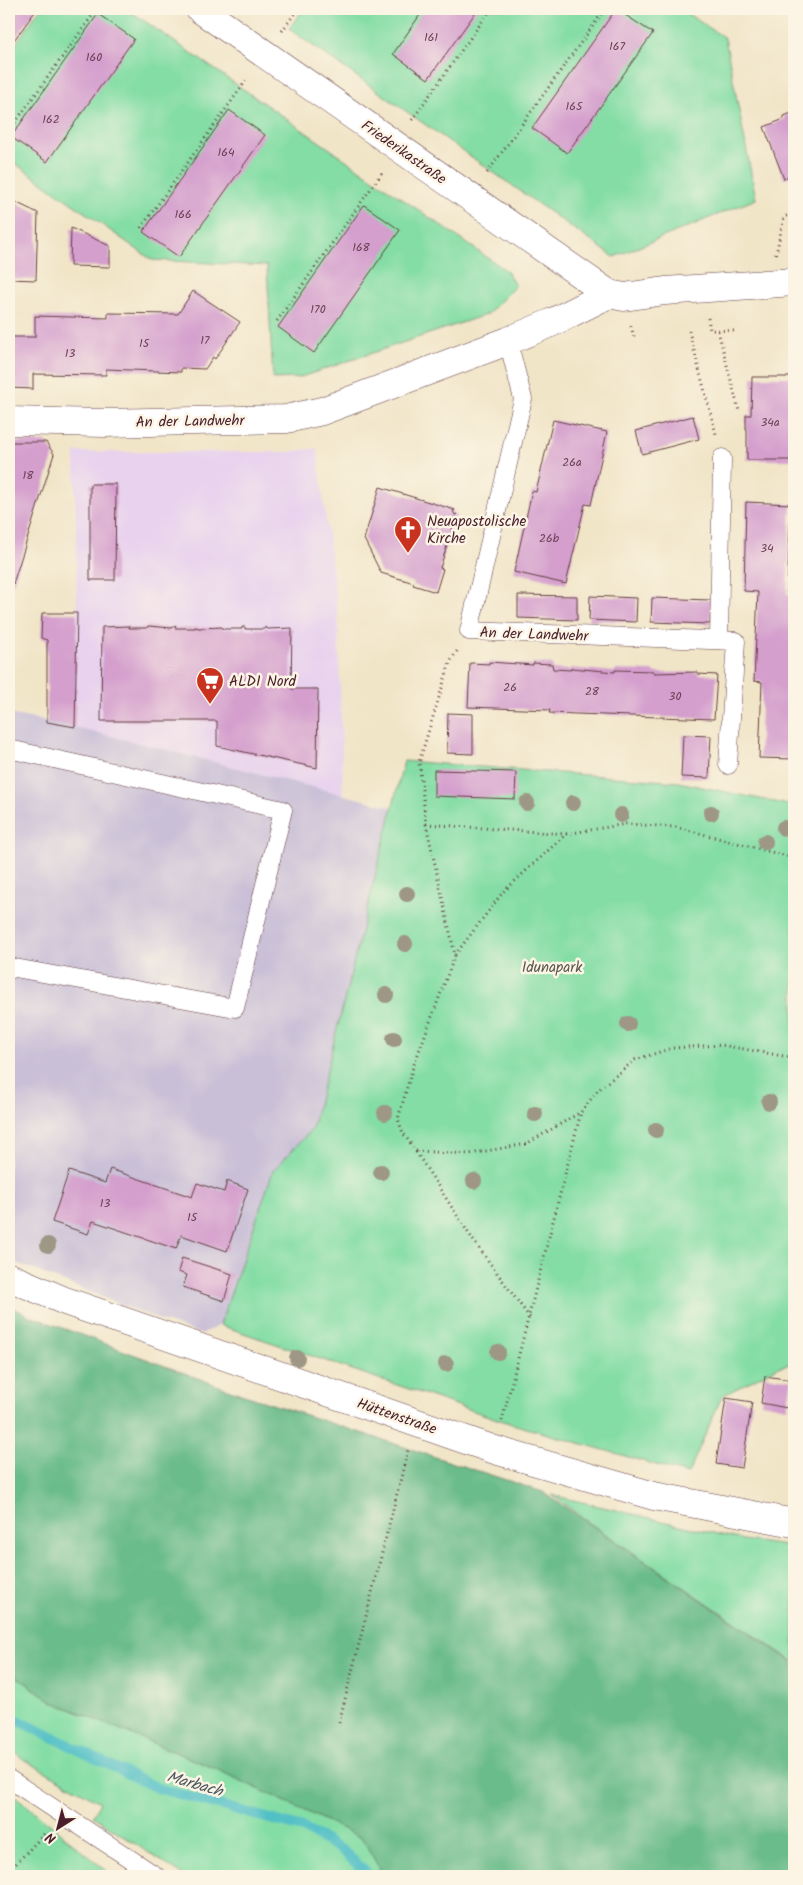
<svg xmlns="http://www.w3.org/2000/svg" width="803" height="1885" viewBox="0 0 803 1885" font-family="Kalam,sans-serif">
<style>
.built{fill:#e8d2ee}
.industrial{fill:#c9bfd7}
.green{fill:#83dda4;stroke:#667e68}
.forest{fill:#6abc8a;stroke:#5a6e5a}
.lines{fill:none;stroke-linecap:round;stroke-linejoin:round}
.stream{stroke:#51c0c6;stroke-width:10}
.building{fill:#d49fcd}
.service-casing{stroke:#633d43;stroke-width:19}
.minor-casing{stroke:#633d43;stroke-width:29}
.tertiary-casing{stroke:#633d43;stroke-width:29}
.path{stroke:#633d43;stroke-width:3;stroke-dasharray:1 4;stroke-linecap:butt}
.service{stroke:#fff;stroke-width:18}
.minor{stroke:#fff;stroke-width:28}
.tertiary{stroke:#fff;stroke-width:28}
.tree{fill:#9e9785}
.labels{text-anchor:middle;stroke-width:5;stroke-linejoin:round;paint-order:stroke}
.number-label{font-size:12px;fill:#6c3f54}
.street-label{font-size:15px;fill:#4a1f2b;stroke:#fcf5e5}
.poi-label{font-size:15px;fill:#4a1f2b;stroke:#fcf5e5;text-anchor:start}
.park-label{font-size:15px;fill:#5b584f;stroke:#fcf5e5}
.water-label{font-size:16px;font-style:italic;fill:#4c5761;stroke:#fcf5e5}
</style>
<rect width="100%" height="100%" fill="#fcf5e5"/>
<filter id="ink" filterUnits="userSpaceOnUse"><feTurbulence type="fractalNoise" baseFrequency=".02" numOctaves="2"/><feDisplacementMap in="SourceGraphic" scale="10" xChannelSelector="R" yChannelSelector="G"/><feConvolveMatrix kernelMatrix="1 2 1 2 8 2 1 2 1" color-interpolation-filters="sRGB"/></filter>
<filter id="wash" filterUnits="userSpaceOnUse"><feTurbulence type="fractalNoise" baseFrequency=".0096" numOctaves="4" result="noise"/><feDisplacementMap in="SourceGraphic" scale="20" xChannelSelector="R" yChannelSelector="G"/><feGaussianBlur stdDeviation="1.12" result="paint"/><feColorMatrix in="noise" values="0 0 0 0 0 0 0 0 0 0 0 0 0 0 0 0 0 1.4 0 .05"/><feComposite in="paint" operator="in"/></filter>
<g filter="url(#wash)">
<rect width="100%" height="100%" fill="#f1e5c8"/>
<!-- built -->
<path class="built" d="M317 448 338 615 343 795 75 727 77 613 75 452H289Z"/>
<!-- industrial -->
<path class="industrial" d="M9 714 75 727 392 807 312 1130 273 1171 220 1325 201 1334 162 1321 9 1260Z"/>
<!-- green -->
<g class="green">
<path d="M40 9H127L507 271 515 286 488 314 298 378 273 379 267 266 152 260 9 159V53Z"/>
<path d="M303 9H680L725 38 756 199 614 257 289 29Z"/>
<path d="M404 761 678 782 794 806V1363L778 1367 722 1396 688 1474 509 1423 220 1325 273 1171 312 1129Z"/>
<path d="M552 1495 743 1540 794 1547V1662L591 1524Z"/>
<path d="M9 1671 53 1702 214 1768 362 1838 384 1876H184L93 1816 100 1802 23 1759 9 1747Z"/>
<path d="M9 1791 113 1876H9Z"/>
</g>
<!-- forest -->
<path class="forest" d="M9 1306 30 1316 241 1394 543 1492 794 1663V1876H384L362 1838 214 1768 53 1702 9 1671Z"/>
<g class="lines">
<!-- stream -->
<path class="stream" d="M9 1716 157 1788 303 1828 342 1850 370 1876"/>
</g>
<g id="blocks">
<!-- building -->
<g class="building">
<path d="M9 9H37L9 47Z"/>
<path d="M424 9H478L428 79 393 54Z"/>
<path d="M616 9 653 33 567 153 532 128Z"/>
<path d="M98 14 134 39 47 162 11 137Z"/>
<path d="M229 110 265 135 179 257 143 232Z"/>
<path d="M794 112V175L784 179 764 127 784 119V116Z"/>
<path d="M9 199 38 213 36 280 9 279Z"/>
<path d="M364 205 400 230 314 353 278 327Z"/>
<path d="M71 228 110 246V267L70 266Z"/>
<path d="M193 291 240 322 215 359 213 357 205 369 181 368V372L106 369V375L33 374V389L9 388V337H35V316L108 318V313L178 314Z"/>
<path d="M752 377H794V460H747V429H746V415H751Z"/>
<path d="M693 416 699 439 642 454 636 431Z"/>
<path d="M553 420 607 432 591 505 585 504 566 584 514 572 532 491 536 492Z"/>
<path d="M9 442H46L54 454 13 584 9 583Z"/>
<path d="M90 484H116L115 580H90Z"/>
<path d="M380 487 455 510 453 511 455 515 457 514 440 568 443 569 436 592 413 585 414 583 381 573 364 539Z"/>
<path d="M746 502 791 504 787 594H794V759L759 758 762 682 754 681 758 592 744 591Z"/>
<path d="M518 595 577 596V620L518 618Z"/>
<path d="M590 596 637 598 636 622 589 620Z"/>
<path d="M652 598 711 600 710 624 651 622Z"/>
<path d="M42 613H77L75 727 47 722V640L41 638Z"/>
<path d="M129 626V628H147L148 626 172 628V627L176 626 175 628H195V627L199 628 222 627V629H242V627H245V629H265V627L268 629 292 628 291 689H318L317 768 217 746V721H101L102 627Z"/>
<path d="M489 662 533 665V663L552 664 553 669 571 670V668L615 672V670L654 671V673L698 672V674L717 675 714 719 549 713 550 710 468 707 470 663 489 664Z"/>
<path d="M448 713 473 714V754L447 753Z"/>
<path d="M683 735 711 736 709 778 681 777Z"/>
<path d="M434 770 516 772 515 799 434 796Z"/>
<path d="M110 1169 192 1197 197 1183 224 1192 227 1181 248 1189 227 1251 181 1235 176 1249 93 1221 88 1234 52 1222 69 1171 105 1183Z"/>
<path d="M182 1258 232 1274 224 1301 183 1287 187 1275 178 1272Z"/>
<path d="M765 1376 792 1380 787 1408 761 1403Z"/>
<path d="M726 1398 752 1402 742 1468 716 1464Z"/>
</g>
</g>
</g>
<g filter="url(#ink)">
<use href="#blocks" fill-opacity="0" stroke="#633d43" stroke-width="1"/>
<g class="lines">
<defs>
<g id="service">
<path d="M508 341 523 399 469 631 736 641 728 765"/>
<path d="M719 640 722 458"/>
<path d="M9 749 283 810 235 1008 15 968 9 970"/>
<path d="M9 1779 156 1876"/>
</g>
<g id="minor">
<path d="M9 421 105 423 286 419 322 411 508 341 553 322 609 294"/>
<path d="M9 1277 65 1301 495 1450 654 1496 794 1523"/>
</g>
<path id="tertiary" d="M200 9 609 294 624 297 665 291 794 282"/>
</defs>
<!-- service casing -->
<use href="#service" class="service-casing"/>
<!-- minor casing -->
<use href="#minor" class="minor-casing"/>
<!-- tertiary casing -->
<use href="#tertiary" class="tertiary-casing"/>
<!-- path -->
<g class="path">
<path d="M282 31 298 9"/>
<path d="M412 120 491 9"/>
<path d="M9 131 97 9"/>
<path d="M487 173 605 9"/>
<path d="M141 228 248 78"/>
<path d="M776 254 784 217 794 213"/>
<path d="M708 318 710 330 737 331"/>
<path d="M277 321 382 173"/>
<path d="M631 326 634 337"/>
<path d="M689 331 716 434"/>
<path d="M718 331 739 411"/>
<path d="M457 651 450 662 419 762 426 824 455 955 412 1070 398 1119 403 1133 416 1151 469 1154 526 1144 581 1112 598 1090 635 1060 672 1048 721 1045 794 1058"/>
<path d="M426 824 566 834"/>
<path d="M455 955 503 892 566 834 626 824 676 827 794 858"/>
<path d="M416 1152 473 1240 530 1318"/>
<path d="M502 1421 581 1112"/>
<path d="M339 1723 408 1450"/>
<path d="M9 1871 45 1833"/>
</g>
<!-- service -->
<use href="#service" class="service"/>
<!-- minor -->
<use href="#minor" class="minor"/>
<!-- tertiary -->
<use href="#tertiary" class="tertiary"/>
</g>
<!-- trees -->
<g class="tree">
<circle cx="527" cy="803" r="8"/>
<circle cx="573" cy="803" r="8"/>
<circle cx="711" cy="813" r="8"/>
<circle cx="621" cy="815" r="8"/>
<circle cx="784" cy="828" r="8"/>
<circle cx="765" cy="842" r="8"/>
<circle cx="407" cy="894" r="8"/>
<circle cx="405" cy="944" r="8"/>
<circle cx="386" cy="995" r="8"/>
<circle cx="628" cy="1024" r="8"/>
<circle cx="394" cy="1039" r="8"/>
<circle cx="769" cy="1102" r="8"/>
<circle cx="385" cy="1113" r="8"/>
<circle cx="535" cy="1114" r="8"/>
<circle cx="656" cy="1130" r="8"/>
<circle cx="381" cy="1172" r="8"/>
<circle cx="474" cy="1181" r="8"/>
<circle cx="48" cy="1245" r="8"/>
<circle cx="498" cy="1352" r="8"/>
<circle cx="297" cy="1358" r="8"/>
<circle cx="446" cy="1364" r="8"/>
</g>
</g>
<!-- icons -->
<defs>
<symbol id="church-pin" viewBox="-11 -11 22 30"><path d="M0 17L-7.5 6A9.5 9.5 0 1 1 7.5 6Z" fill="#c8321e" stroke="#fcf5e5"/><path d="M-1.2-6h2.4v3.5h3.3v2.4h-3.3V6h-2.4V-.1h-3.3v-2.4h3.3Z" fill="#fff"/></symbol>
<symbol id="supermarket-pin" viewBox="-11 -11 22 30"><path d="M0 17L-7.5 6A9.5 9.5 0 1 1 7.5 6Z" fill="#c8321e" stroke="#fcf5e5"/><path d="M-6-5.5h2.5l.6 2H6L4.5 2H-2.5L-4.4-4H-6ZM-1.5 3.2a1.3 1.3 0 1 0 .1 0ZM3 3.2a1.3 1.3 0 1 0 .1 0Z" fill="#fff"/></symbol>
</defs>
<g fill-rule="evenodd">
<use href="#church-pin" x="392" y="514" width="32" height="43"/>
<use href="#supermarket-pin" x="194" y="665" width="32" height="43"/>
</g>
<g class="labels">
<!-- number labels -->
<g class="number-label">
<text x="431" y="41">161</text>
<text x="617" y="50">167</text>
<text x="94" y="61">160</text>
<text x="574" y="110">165</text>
<text x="51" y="123">162</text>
<text x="226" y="156">164</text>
<text x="183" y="218">166</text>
<text x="361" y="251">168</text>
<text x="318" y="313">170</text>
<text x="205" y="344">17</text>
<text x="144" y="347">15</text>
<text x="70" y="357">13</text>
<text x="770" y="426">34a</text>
<text x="572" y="466">26a</text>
<text x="28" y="479">18</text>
<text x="549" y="542">26b</text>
<text x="767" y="552">34</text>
<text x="510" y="691">26</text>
<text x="592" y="695">28</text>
<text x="675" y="700">30</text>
<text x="105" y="1207">13</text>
<text x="192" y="1221">15</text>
</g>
<!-- street labels -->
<g class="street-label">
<text transform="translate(404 152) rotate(35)" y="5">Friederikastraße</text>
<text transform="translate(190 421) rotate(-1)" y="5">An der Landwehr</text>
<text transform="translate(534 634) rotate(2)" y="5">An der Landwehr</text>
<text transform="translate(397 1416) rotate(19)" y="5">Hüttenstraße</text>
</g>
<!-- poi labels -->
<g class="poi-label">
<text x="427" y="526">Neuapostolische<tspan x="427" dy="17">Kirche</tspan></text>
<text x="229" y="686">ALDI Nord</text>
</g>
<!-- park labels -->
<g class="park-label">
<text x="552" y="972">Idunapark</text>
</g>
<!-- water labels -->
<g class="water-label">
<text transform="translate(195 1783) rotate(16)" y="6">Marbach</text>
</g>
</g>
<!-- margin -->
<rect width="803" height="1885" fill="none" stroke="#fcf5e5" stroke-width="30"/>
<!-- north arrow -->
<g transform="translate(58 1828) rotate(216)" stroke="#fcf5e5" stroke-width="4" paint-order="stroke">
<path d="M0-4L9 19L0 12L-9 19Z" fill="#4a1f2b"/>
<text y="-8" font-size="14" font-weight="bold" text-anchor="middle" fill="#4a1f2b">N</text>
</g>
</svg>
